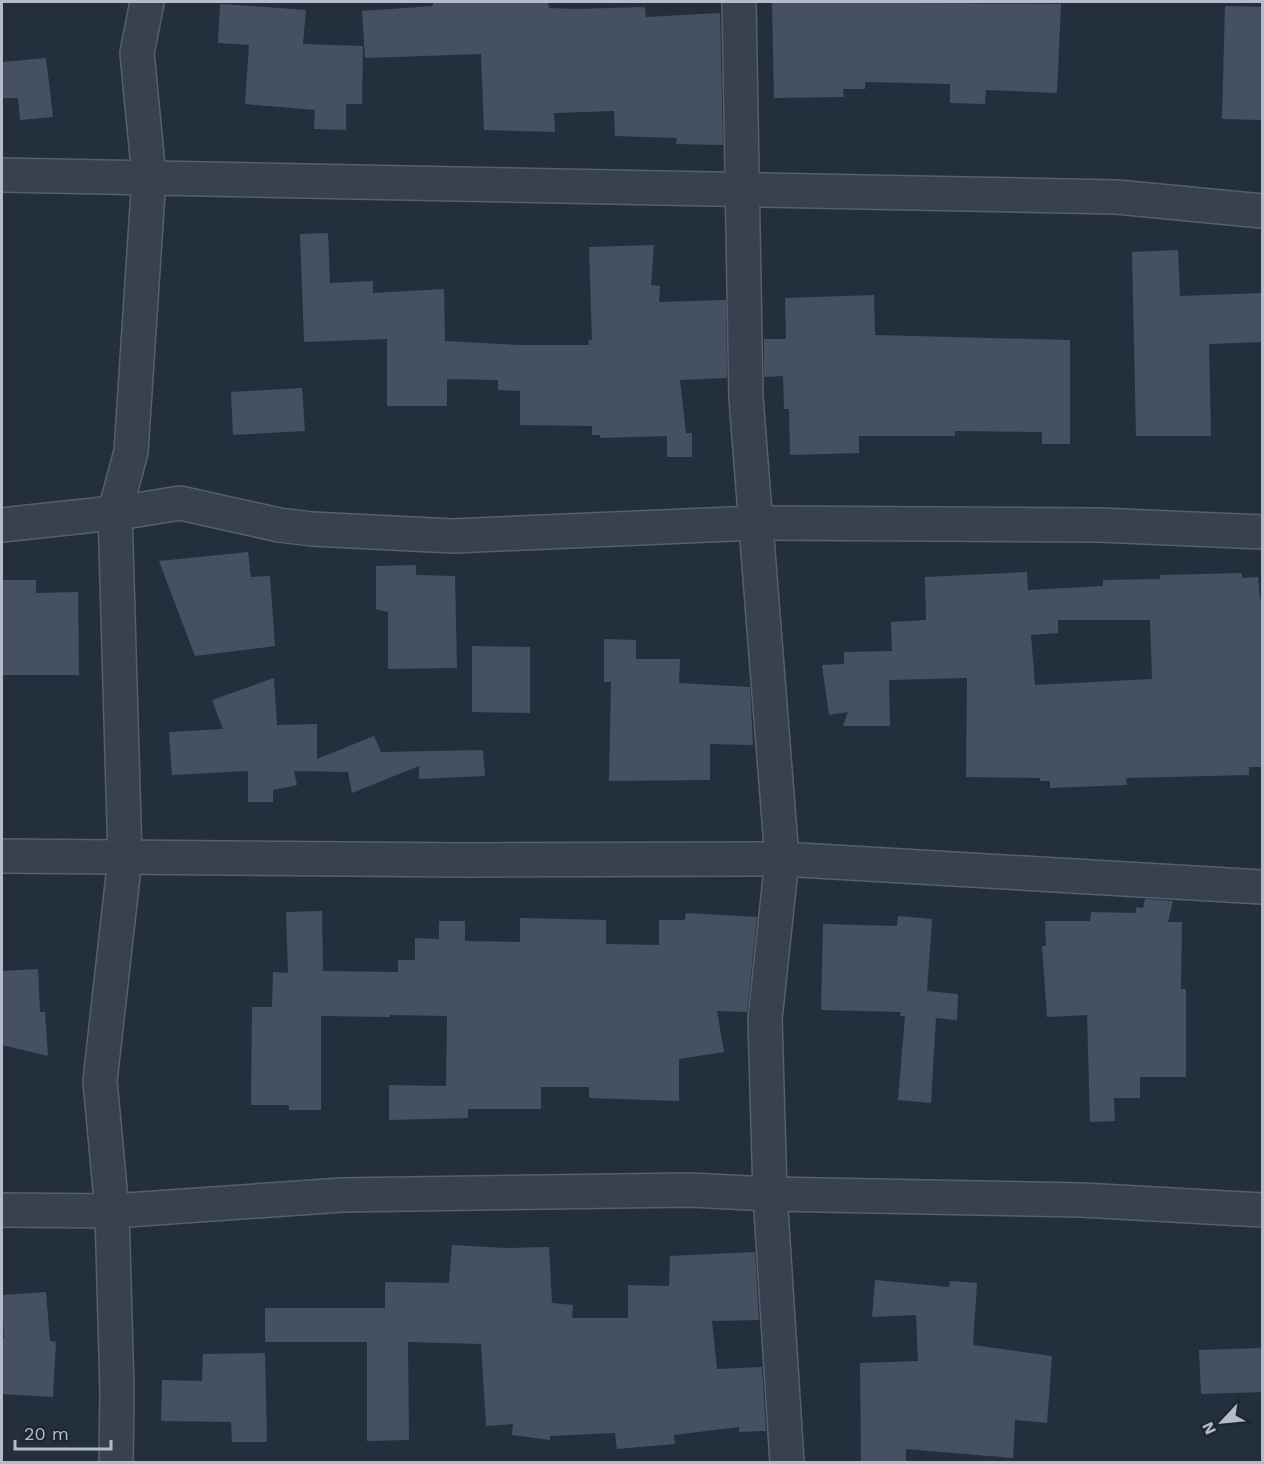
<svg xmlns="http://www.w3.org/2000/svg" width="1264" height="1464" viewBox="0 0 1264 1464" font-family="'Work Sans',sans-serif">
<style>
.building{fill:#455162;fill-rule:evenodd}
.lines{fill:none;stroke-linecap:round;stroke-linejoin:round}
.minor-casing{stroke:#565f6c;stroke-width:36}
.minor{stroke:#38414e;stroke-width:33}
</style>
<rect width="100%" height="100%" fill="#242f3e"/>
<!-- building -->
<g class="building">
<path d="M433 2H548L549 8 576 9 645 7 646 17 720 13 723 145 676 144 677 138 615 136 614 111 554 113 555 132 484 130 481 54 365 58 362 11 433 6Z"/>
<path d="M772 2 1061 4 1057 93 986 90 985 104 950 103V84L865 82V89H843L844 97 774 98Z"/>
<path d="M220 4 306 10 303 44 363 46 362 104H346V130L314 129 315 110 245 104 249 45 218 43Z"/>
<path d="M1225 6 1263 7V120L1222 119Z"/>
<path d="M46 58 53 117 20 120 18 98H2V62Z"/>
<path d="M328 233 330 283 373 281V293L444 289 445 341 518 345H589L588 340H592L589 247 654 245 651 285 660 286 659 302 726 300 727 378 680 380 686 433H692V457H667V436L600 438V435H592V426L520 425V391L498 390V380L447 379V406H387V339L304 342 300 234Z"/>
<path d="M1178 250 1180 296 1263 293V342L1209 344 1211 436H1136L1132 252Z"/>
<path d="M874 295 875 335 1070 340V444H1042V432L955 431V436H859V453L790 455 789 409H784L783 376 764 377V339H786L785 298Z"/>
<path d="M302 388 305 431 233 435 231 392Z"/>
<path d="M248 552 251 577 270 576 275 646 195 656 159 561Z"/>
<path d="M416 565V575L455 576 457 668 388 669V612L376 609V566Z"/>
<path d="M1027 572 1028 590 1103 586V580L1160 579V575L1242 573V578L1258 577 1260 599 1263 598V767H1249V775L1126 778 1127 785 1050 788V781H1040V778L966 777 967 678 889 680 890 726H843L848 712 829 715 822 665 844 664V652L892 651 891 622 926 620 925 577ZM1058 620H1150L1152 679 1035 685 1031 635 1058 633Z"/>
<path d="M2 580H36V593L78 592 79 675H2Z"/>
<path d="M604 639 636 640V659H680L679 683 750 687 753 745 710 744V780L609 781 611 682H604Z"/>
<path d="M472 646 530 647V713L472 712Z"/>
<path d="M274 678 277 725 317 724V759L374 736 381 752 483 750 485 776 419 779V766L352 793 348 772 294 771 297 785 273 790V802H248V771L172 775 169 732 223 729 212 700Z"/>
<path d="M1145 899 1173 901 1168 922H1182L1181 989H1186V1077H1140V1098H1114L1115 1121 1090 1122 1087 1015 1047 1017 1042 946H1046L1045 921H1090L1091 912 1136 913V907L1143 908Z"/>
<path d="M322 911 323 971 398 972V960H415V938L439 939V921H465V941L520 942V918L606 920V944L659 945V920H685L686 913 757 917 747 1012 717 1011 724 1052 679 1059V1101L589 1098V1087H541V1109H468V1118L389 1120V1085L446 1086 447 1016 390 1015V1017L321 1016V1110H289V1105H251L252 1007H272L273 972 288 973 286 912Z"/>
<path d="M898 916 932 919 927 991 958 994 957 1020 936 1018 931 1103 898 1100 905 1016H900L901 1012 821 1010 823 924 897 926Z"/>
<path d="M38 969 40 1012H45L48 1056 2 1045V971Z"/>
<path d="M452 1245 505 1248 549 1247 552 1303 573 1305 572 1318H628V1285L669 1286 670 1256 755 1252 759 1320 712 1321 717 1369 762 1367 766 1431 739 1432V1427L674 1435 675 1444 617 1449 615 1433 550 1436V1440L512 1435 513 1424 486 1426 481 1344 408 1342 409 1440 367 1441V1342H265V1308H385V1282L449 1283Z"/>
<path d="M875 1280 949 1287 950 1281 977 1283 973 1345 1052 1356 1047 1423 1015 1420 1013 1458 906 1449V1462H861L860 1363 918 1361 916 1315 872 1317Z"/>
<path d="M46 1292 50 1341 56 1342 53 1397 2 1394V1338H4L2 1295Z"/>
<path d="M1263 1348V1392L1201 1394 1199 1350Z"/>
<path d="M265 1353 267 1442H232L231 1422 161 1421 162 1380 202 1381 203 1354Z"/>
</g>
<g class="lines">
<defs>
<g id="minor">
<path d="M739 2 746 398 782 859 765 1019 770 1194 787 1462"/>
<path d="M2 175 1117 197 1262 211"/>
<path d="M2 525 131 511 180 503 279 525 312 529 453 536 754 523 1099 525 1262 532"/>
<path d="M2 856 467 860 782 859 1262 887"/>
<path d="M2 1210 112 1211 342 1195 690 1190 770 1194 1082 1200 1262 1210"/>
<path d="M116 1462 117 1391 112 1211 100 1081 125 858 115 511 131 452 149 177 137 53 147 2"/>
</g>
</defs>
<!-- minor casing -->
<use href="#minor" class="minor-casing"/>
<!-- minor -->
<use href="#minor" class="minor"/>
</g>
<!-- border -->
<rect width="1264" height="1464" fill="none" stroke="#b4bcc9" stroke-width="6"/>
<!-- north arrow -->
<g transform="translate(1222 1422) rotate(244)" stroke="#1d2633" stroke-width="4.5" paint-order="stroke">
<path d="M0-4.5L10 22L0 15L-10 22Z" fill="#b4bcc9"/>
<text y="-9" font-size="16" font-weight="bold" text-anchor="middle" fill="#b4bcc9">N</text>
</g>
<!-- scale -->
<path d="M15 1440v9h96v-9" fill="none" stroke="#b4bcc9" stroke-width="3"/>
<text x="24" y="1440" font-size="18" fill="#b4bcc9" stroke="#1d2633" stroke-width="4.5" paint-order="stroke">20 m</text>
</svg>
